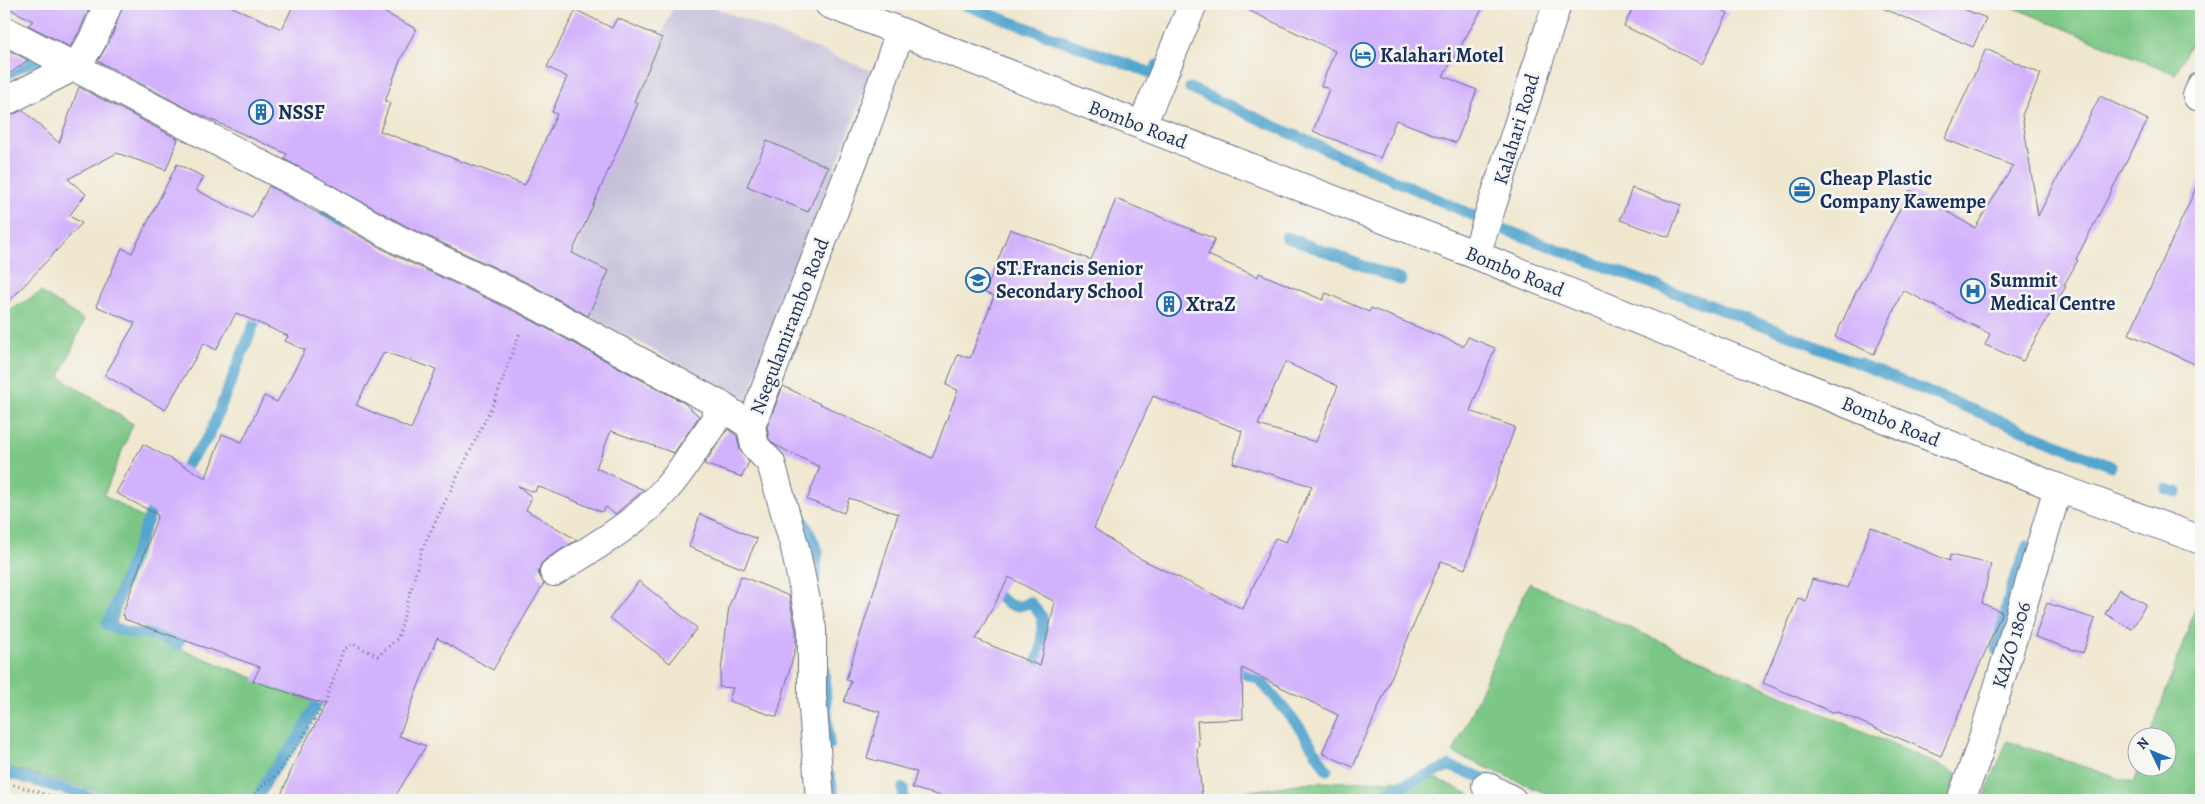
<svg xmlns="http://www.w3.org/2000/svg" width="2205" height="804" viewBox="0 0 2205 804" font-family="Alegreya,serif">
<style>
.industrial{fill:#c6c0da}
.green{fill:#7cc785;stroke:#4c7b72}
.lines{fill:none;stroke-linecap:round;stroke-linejoin:round}
.stream{stroke:#54a6cf;stroke-width:11}
.building{fill:#d3b2fd;fill-rule:evenodd}
.street-casing{stroke:#666f86;stroke-width:30}
.primary-casing{stroke:#666f86;stroke-width:30}
.path{stroke:#666f86;stroke-width:3;stroke-dasharray:1 4;stroke-linecap:butt}
.street{stroke:#fff;stroke-width:28}
.primary{stroke:#fff;stroke-width:28}
.labels{text-anchor:middle;stroke-width:5;stroke-linejoin:round;paint-order:stroke}
.poi-label{font-size:20px;font-weight:bold;fill:#1b2f5e;stroke:#f6f6f2;text-anchor:start}
.street-label{font-size:20px;fill:#1b2f5e;stroke:#f6f6f2}
</style>
<rect width="100%" height="100%" fill="#f6f6f2"/>
<filter id="ink" filterUnits="userSpaceOnUse"><feTurbulence type="fractalNoise" baseFrequency=".02" numOctaves="2"/><feDisplacementMap in="SourceGraphic" scale="10" xChannelSelector="R" yChannelSelector="G"/><feConvolveMatrix kernelMatrix="1 2 1 2 8 2 1 2 1" color-interpolation-filters="sRGB"/></filter>
<filter id="wash" filterUnits="userSpaceOnUse"><feTurbulence type="fractalNoise" baseFrequency=".0096" numOctaves="4" result="noise"/><feDisplacementMap in="SourceGraphic" scale="20" xChannelSelector="R" yChannelSelector="G"/><feGaussianBlur stdDeviation="1.12" result="paint"/><feColorMatrix in="noise" values="0 0 0 0 0 0 0 0 0 0 0 0 0 0 0 0 0 1.4 0 .05"/><feComposite in="paint" operator="in"/></filter>
<g filter="url(#wash)">
<rect width="100%" height="100%" fill="#f0e7cf"/>
<!-- industrial -->
<path class="industrial" d="M691 4H706L872 71 747 399 556 299 673 7Z"/>
<!-- green -->
<g class="green">
<path d="M2013 4H2201V24L2175 74 2012 7Z"/>
<path d="M41 292 84 320 60 377 133 424 104 495 146 520 116 623 316 703 255 800H129L4 766V314Z"/>
<path d="M1529 583 1959 774 1947 800H1561L1453 753Z"/>
<path d="M2198 601 2201 602V800H1983L2007 741 2133 783 2139 767 2168 766V736H2150Z"/>
<path d="M1438 779 1481 800H1192L1304 783Z"/>
</g>
<g class="lines">
<!-- stream -->
<g class="stream">
<path d="M962 4 1154 74 1157 65"/>
<path d="M371 23 380 4"/>
<path d="M4 75 33 61 48 60"/>
<path d="M1190 88 1503 229 1776 330 2111 466"/>
<path d="M325 211 341 224"/>
<path d="M1286 237 1401 280"/>
<path d="M176 479 209 436 260 309"/>
<path d="M2166 489 2177 492"/>
<path d="M161 500 151 512 107 625 132 634 145 633 161 637 177 645 187 627"/>
<path d="M789 507 802 517 818 551 813 590"/>
<path d="M993 587 991 591C1006 602 1012 612 1030 602L1042 617V645L1032 677"/>
<path d="M1996 650 2011 589 2027 546"/>
<path d="M1228 667 1260 680 1300 728 1327 770"/>
<path d="M824 669 829 745"/>
<path d="M4 772 101 800"/>
<path d="M830 776 835 800"/>
<path d="M903 788 904 800"/>
<path d="M1513 791 1530 800"/>
<path d="M257 800 269 776 298 739 324 689"/>
<path d="M1365 800 1449 766 1492 781"/>
</g>
</g>
<g id="blocks">
<!-- building -->
<g class="building">
<path d="M4 4H91L80 30 70 47 28 25 33 21 4 6Z"/>
<path d="M123 4H226L282 29 294 4H368L416 29 400 61 385 101 390 103 380 131 525 185 557 114 552 112 567 77 547 67 576 10 612 28 617 18 662 38 634 101 638 103 572 253 609 271 588 316 532 285 406 226 284 159 287 154 192 111 98 61 112 36Z"/>
<path d="M1235 4H1485L1443 76 1477 90 1456 143 1396 120 1380 158 1313 131 1329 89 1321 86 1335 51Z"/>
<path d="M1635 4H1709L1728 13 1702 64 1624 26Z"/>
<path d="M1873 4H1951L1986 18 1973 47Z"/>
<path d="M4 48 28 60 4 78Z"/>
<path d="M1986 49 2041 74 2022 115 2038 216 2100 96 2148 120 2076 259 2078 260 2064 285 2066 286 2023 361 1985 345 1990 334 1903 290 1874 354 1835 337 1856 292 1910 190 1975 228 2013 166 1945 139Z"/>
<path d="M79 87 178 139 166 170 117 153 68 179 86 194 69 216 82 223 4 307V118L23 110 59 143Z"/>
<path d="M767 141 828 167 808 212 747 186Z"/>
<path d="M177 164 204 177 196 190 252 218 269 186 392 254 518 313 684 403 699 416 674 453 611 431 596 468 644 490 615 514 606 507 602 512 537 486 535 492 518 486 532 497 526 510 577 540 546 559 541 564 538 573 544 583 493 670 437 638 399 736 426 746 393 800H279L295 761 326 705 253 681 260 667 124 619 125 616 122 615 158 515 116 493 143 444 206 478 222 434 242 442 264 396 277 402 305 350 285 341 288 336 236 313 216 350 204 343 165 410 105 375 135 323 96 306 122 248 132 253ZM384 352 436 369 411 429 356 405Z"/>
<path d="M2201 177V367L2129 334Z"/>
<path d="M1632 188 1681 205 1669 237 1620 220Z"/>
<path d="M1116 199 1215 239 1208 255 1258 277 1259 273 1323 300 1326 293 1369 312 1371 308 1464 346 1468 337 1495 348 1470 411 1515 427 1465 569 1441 561 1353 767 1322 753 1338 715 1242 668 1243 719 1197 721 1199 747H1197L1202 797 1171 800H955L912 788 917 772 867 758 880 712 844 702 851 681 846 680 898 514 849 498 844 513 807 500 820 467 775 445 769 439 767 427 783 386 932 458 958 390 946 385 958 354 970 358 994 296 985 293 1010 229 1091 260ZM1285 362 1338 386 1316 442 1258 425ZM1153 396 1242 431 1233 463 1312 486 1286 542 1275 538 1243 609 1131 554 1094 528ZM1009 577 1055 602 1040 666 976 639Z"/>
<path d="M728 429 737 436 740 450 749 462 742 477 704 464Z"/>
<path d="M700 514 757 539 744 569 689 547Z"/>
<path d="M1871 527 1949 561 1950 555 1991 564 1982 603 2002 612 1941 756 1835 711V713L1763 683 1798 598 1806 601 1812 579 1848 588Z"/>
<path d="M741 576 789 596 796 631V646L777 717 729 701 733 688 719 687 729 606Z"/>
<path d="M639 581 697 628 670 663 610 618Z"/>
<path d="M2119 589 2146 604 2132 629 2105 614Z"/>
<path d="M2047 603 2095 619 2083 653 2035 637Z"/>
</g>
</g>
</g>
<g filter="url(#ink)">
<use href="#blocks" fill-opacity="0" stroke="#666f86" stroke-width="1"/>
<g class="lines">
<defs>
<g id="street">
<path d="M4 30 314 192 399 240 525 299 720 405 751 426"/>
<path d="M2201 86 2197 96 2201 97"/>
<path d="M4 102 73 67C91 50 99 26 108 4"/>
<path d="M1142 125 1193 4"/>
<path d="M1476 255 1557 4"/>
<path d="M554 572C594 547 636 524 667 488 679 475 688 459 698 445 706 433 718 420 720 405"/>
<path d="M1486 786 1512 800"/>
<path d="M820 800 812 695V629L795 548 771 463 755 446 751 426 866 128 900 32"/>
<path d="M1961 800 1979 751 2058 488"/>
</g>
<path id="primary" d="M829 4 1476 255 2058 488 2201 540"/>
</defs>
<!-- street casing -->
<use href="#street" class="street-casing"/>
<!-- primary casing -->
<use href="#primary" class="primary-casing"/>
<!-- path -->
<g class="path">
<path d="M4 782 65 800"/>
<path d="M247 800 279 772 326 702 343 650 353 644 378 656 398 638 422 549 496 398 520 332"/>
</g>
<!-- street -->
<use href="#street" class="street"/>
<!-- primary -->
<use href="#primary" class="primary"/>
</g>
</g>
<!-- icons -->
<defs>
<symbol id="hotel-ring" viewBox="-11 -11 22 22"><circle r="9.5" fill="#f6f6f2" stroke="#1f6fb2" stroke-width="1.5"/><path d="M-6-4.5h1.5V1H6V5H4.5V3h-9V5H-6ZM-4 0a1.8 1.8 0 1 1 3.6 0ZM.5 0V-2.5h3Q6-2.5 6 0Z" fill="#1f6fb2"/></symbol>
<symbol id="building-ring" viewBox="-11 -11 22 22"><circle r="9.5" fill="#f6f6f2" stroke="#1f6fb2" stroke-width="1.5"/><path d="M-4-6H4V6H1V3H-1V6H-4ZM-2.5-4.3h1.7v1.8h-1.7ZM.8-4.3h1.7v1.8H.8ZM-2.5-1h1.7V.8h-1.7ZM.8-1h1.7V.8H.8Z" fill="#1f6fb2"/></symbol>
<symbol id="office-ring" viewBox="-11 -11 22 22"><circle r="9.5" fill="#f6f6f2" stroke="#1f6fb2" stroke-width="1.5"/><path d="M-6-3h4V-5.5h4V-3h4V5H-6ZM-1-4.5V-3h2v-1.5ZM-6 0V1H6V0Z" fill="#1f6fb2"/></symbol>
<symbol id="school-ring" viewBox="-11 -11 22 22"><circle r="9.5" fill="#f6f6f2" stroke="#1f6fb2" stroke-width="1.5"/><path d="M0-5L7-2L0 1L-7-2ZM-4 1L0 2.5L4 1V4Q0 6-4 4Z" fill="#1f6fb2"/></symbol>
<symbol id="hospital-ring" viewBox="-11 -11 22 22"><circle r="9.5" fill="#f6f6f2" stroke="#1f6fb2" stroke-width="1.5"/><path d="M-5-5h3v3.5h4V-5h3V5h-3V1.5h-4V5h-3Z" fill="#1f6fb2"/></symbol>
</defs>
<g fill-rule="evenodd">
<use href="#hotel-ring" x="1349" y="41" width="28" height="28"/>
<use href="#building-ring" x="247" y="98" width="28" height="28"/>
<use href="#office-ring" x="1788" y="176" width="28" height="28"/>
<use href="#school-ring" x="964" y="266" width="28" height="28"/>
<use href="#hospital-ring" x="1959" y="277" width="28" height="28"/>
<use href="#building-ring" x="1155" y="290" width="28" height="28"/>
</g>
<g class="labels">
<!-- poi labels -->
<g class="poi-label">
<text x="1380" y="62">Kalahari Motel</text>
<text x="278" y="119">NSSF</text>
<text x="1820" y="185">Cheap Plastic<tspan x="1820" dy="23">Company Kawempe</tspan></text>
<text x="996" y="275">ST.Francis Senior<tspan x="996" dy="23">Secondary School</tspan></text>
<text x="1990" y="287">Summit<tspan x="1990" dy="23">Medical Centre</tspan></text>
<text x="1186" y="311">XtraZ</text>
</g>
<!-- street labels -->
<g class="street-label">
<text transform="translate(1138 124) rotate(21)" y="7">Bombo Road</text>
<text transform="translate(1516 129) rotate(-73)" y="7">Kalahari Road</text>
<text transform="translate(1515 271) rotate(22)" y="7">Bombo Road</text>
<text transform="translate(789 326) rotate(-69)" y="7">Nsegulamirambo Road</text>
<text transform="translate(1891 421) rotate(22)" y="7">Bombo Road</text>
<text transform="translate(2011 645) rotate(-73)" y="7">KAZO 1806</text>
</g>
</g>
<!-- margin -->
<rect width="2205" height="804" fill="none" stroke="#f6f6f2" stroke-width="20"/>
<!-- north arrow -->
<g transform="translate(2152 752) rotate(313)"><circle r="24" fill="#f6f6f2" stroke="#9ea6b7"/>
<path d="M0-4L9 19L0 12L-9 19Z" fill="#1f6fb2"/>
<text y="-8" font-size="14" font-weight="bold" text-anchor="middle" fill="#1b2f5e">N</text>
</g>
</svg>
